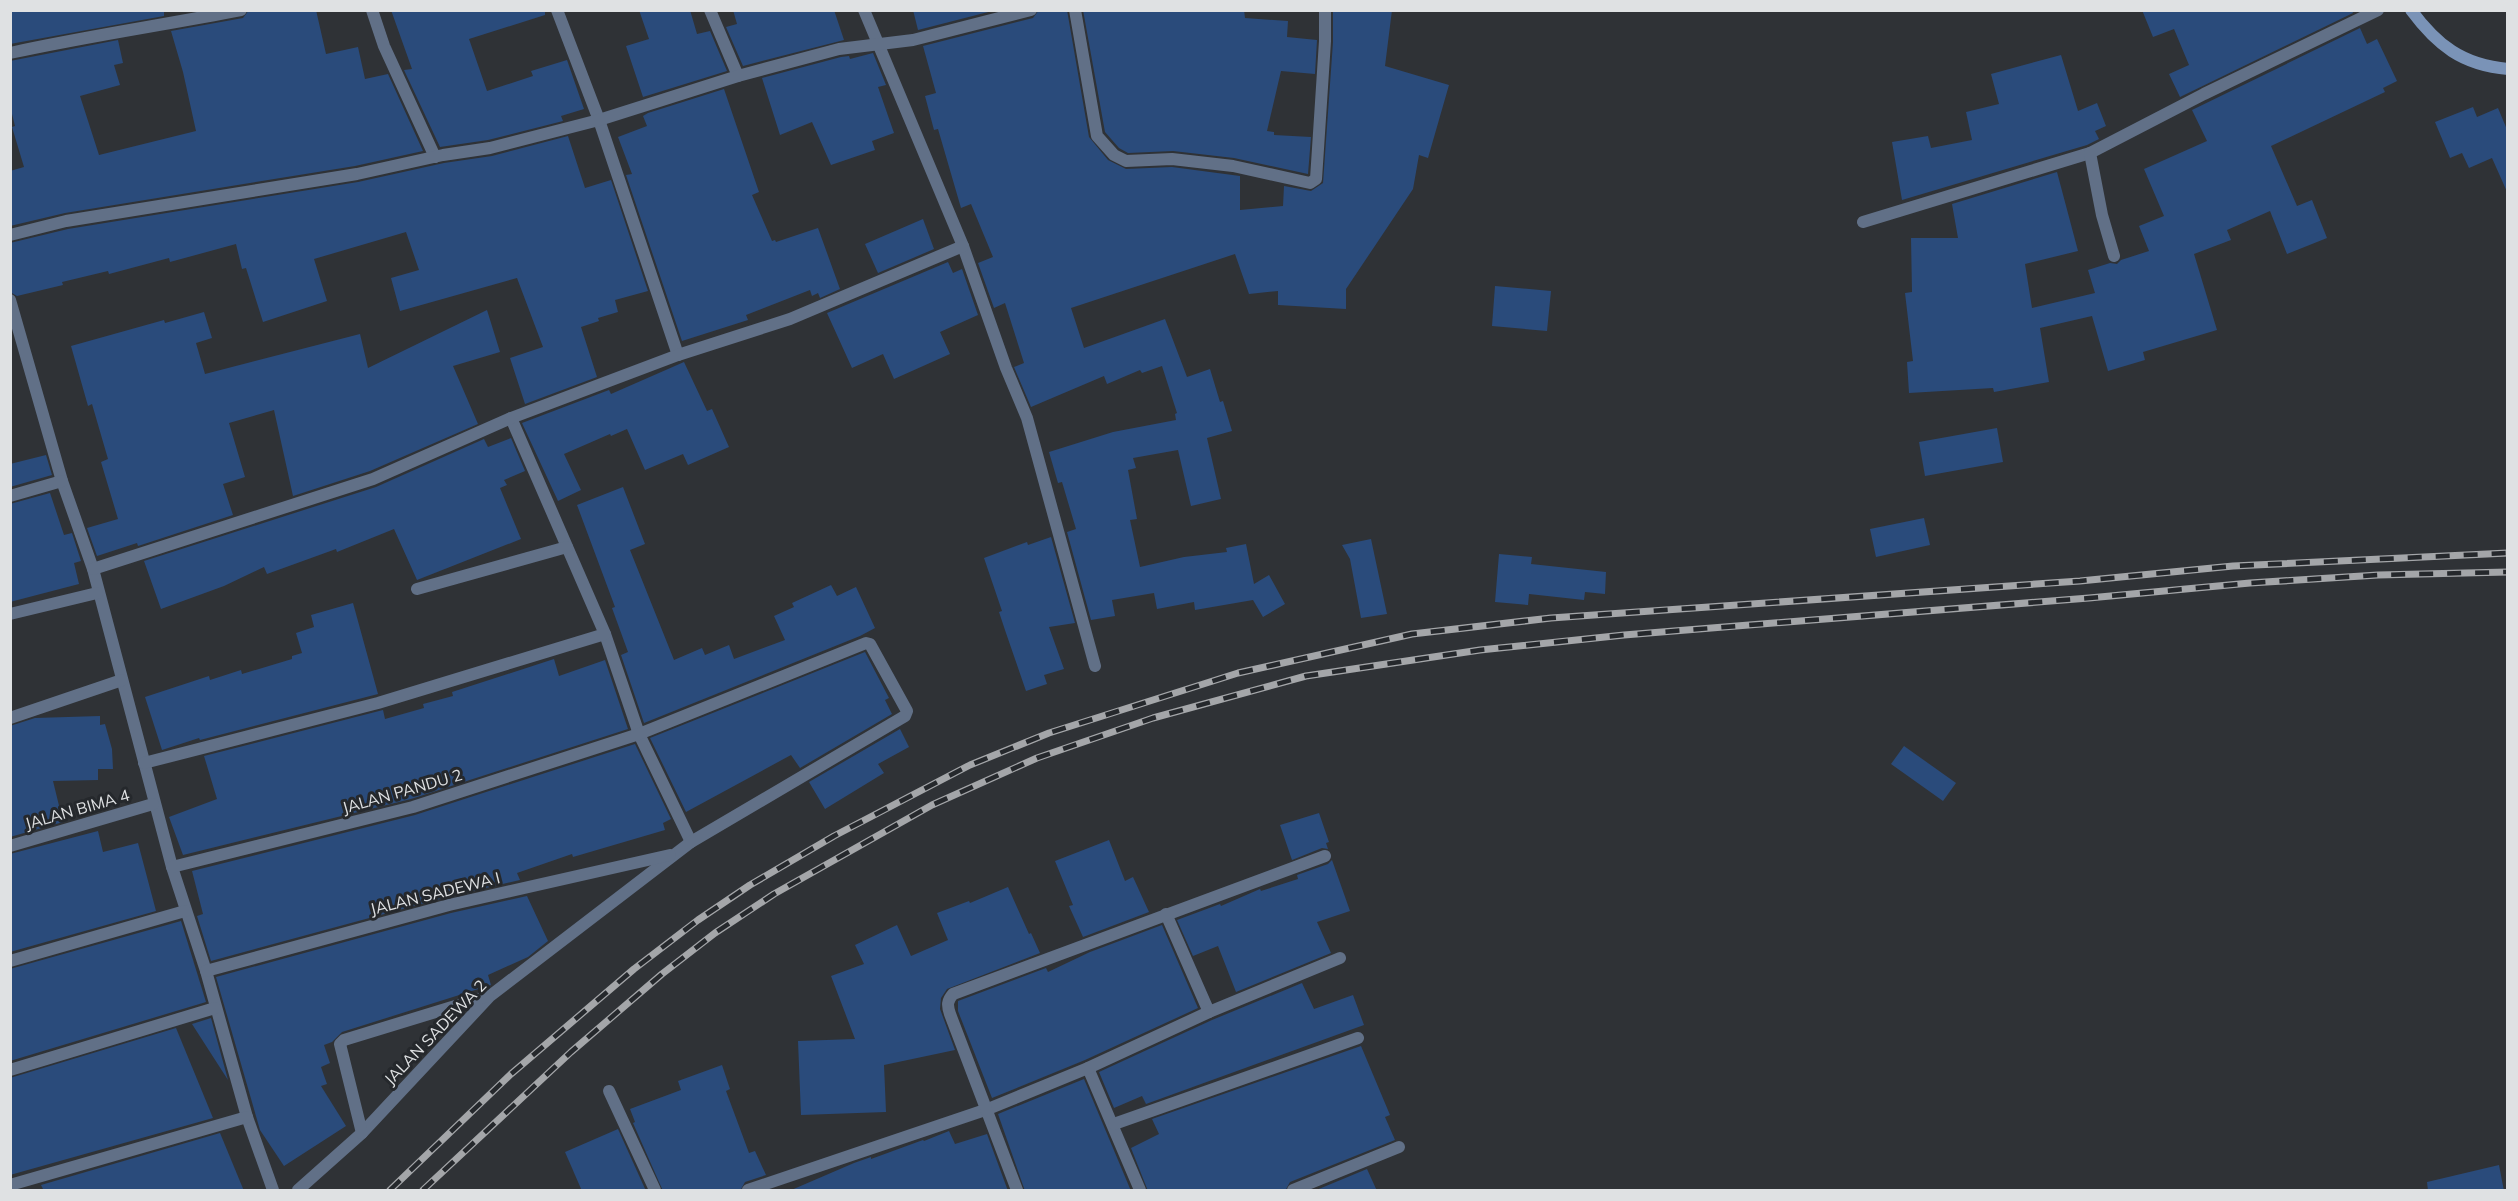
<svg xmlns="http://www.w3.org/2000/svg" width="2518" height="1201" viewBox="0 0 2518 1201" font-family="Mulish,sans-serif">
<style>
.building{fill:#2a4b7b}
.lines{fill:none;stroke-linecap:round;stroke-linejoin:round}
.street{stroke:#617087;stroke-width:12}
.secondary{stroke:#7a93b7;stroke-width:12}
.rail-casing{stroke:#a4a6a9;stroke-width:7}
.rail{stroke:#25282c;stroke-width:4.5;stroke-dasharray:14;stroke-linecap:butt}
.labels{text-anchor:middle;stroke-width:6;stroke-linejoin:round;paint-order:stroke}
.street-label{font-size:16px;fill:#dfe1e3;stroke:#25282c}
</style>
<rect width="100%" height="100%" fill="#2f3236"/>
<!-- building -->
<g class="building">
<path d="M10 10H164V16L10 44Z"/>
<path d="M249 10H316L326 54 358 47 365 79 388 74 423 151 355 166 65 213 10 226V171L24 167 12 127 15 126 10 106V61L118 40 123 63 114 65 120 85 80 96 99 155 196 131 183 72 171 31 243 18Z"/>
<path d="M391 10H545V15L469 39 487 91 533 76 531 71 567 60 584 109 561 116 563 121 488 140 440 147 404 70 412 69Z"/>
<path d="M639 10H690L697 34 710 31 727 71 643 97 626 46 649 39Z"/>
<path d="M733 10H834L844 40 743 66 726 27 737 24Z"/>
<path d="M913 10H996L918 30Z"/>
<path d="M1039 10H1067L1089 137 1108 160 1126 169 1172 167 1240 176V210L1283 206 1284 186 1311 191 1323 183 1333 42V10H1392L1385 66 1449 85 1428 158 1419 155 1413 189 1346 289V309L1278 305V291L1249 294 1235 254 1071 308 1084 348 1165 319 1187 377 1210 369 1220 402 1223 401 1232 431 1207 438 1221 499 1191 506 1178 450 1133 458 1136 468 1128 470 1137 519 1130 520 1140 567 1184 557 1227 552 1226 548 1246 544 1254 584 1269 575 1285 604 1263 617 1253 600 1195 610 1194 602 1157 609 1154 593 1112 600 1115 616 1091 620 1067 532 1076 529 1062 482 1058 483 1049 452 1113 432 1176 420 1175 414 1177 413 1162 366 1142 373 1140 370 1107 384 1104 376 1031 407 1014 367 1024 363 1005 303 994 308 978 263 993 257 971 204 961 208 938 129 934 130 925 96 936 93 923 46 1033 18Z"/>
<path d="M1083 10H1244L1245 18 1288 21 1287 37 1317 40 1315 74 1281 71 1267 131 1274 132V135L1311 137 1308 174 1234 158 1173 151 1128 153 1119 148 1105 132Z"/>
<path d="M2142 10H2352L2353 13 2180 97 2169 74 2189 65 2174 29 2153 37Z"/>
<path d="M2360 28 2367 44 2377 39 2397 81 2383 88 2385 92 2271 146 2297 206 2312 200 2327 238 2287 254 2270 211 2227 230 2231 240 2194 254 2217 330 2143 352 2145 360 2108 371 2092 316 2040 328 2049 382 1994 392 1993 388 1909 393 1907 362 1913 361 1905 293 1912 292 1911 238H1958L1952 204 2057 172 2078 251 2025 264 2032 308 2095 293 2088 270 2110 263 2117 264 2121 260 2149 251 2139 226 2164 216 2144 169 2207 141 2192 110Z"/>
<path d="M873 53 886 85 878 87 894 133 872 141 875 150 831 165 812 122 780 135 762 78 841 57 849 56 850 59Z"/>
<path d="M2061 55 2078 111 2097 103 2106 126 2095 131 2099 139 2087 145 1902 200 1892 142 1928 136 1931 148 1972 140 1966 112 1999 104 1991 74Z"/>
<path d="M724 89 759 192 752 195 772 241 775 240 776 242 818 228 840 289 820 298 818 293 812 296 810 290 746 315 748 320 682 341 626 175 632 174 618 137 647 126 643 116 648 113Z"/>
<path d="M2473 107 2477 117 2498 108 2508 132V194L2492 158 2469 168 2462 153 2450 158 2435 122Z"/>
<path d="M568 136 585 188 611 180 648 291 615 300 618 312 598 318 599 321 581 327 597 377 525 404 510 358 543 347 517 278 400 311 391 278 419 270 406 232 314 259 327 301 263 322 246 268 242 269 236 244 170 262 169 258 109 274 108 271 62 282 63 285 17 296 10 292V243L68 229 358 182 444 163 492 156Z"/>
<path d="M923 219 934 249 878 273 865 244Z"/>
<path d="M948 262 953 273 962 269 978 315 940 332 950 354 894 379 883 354 852 368 827 313Z"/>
<path d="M1495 286 1551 291 1547 331 1492 326Z"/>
<path d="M487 310 500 352 453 366 478 424 370 471 293 496 274 410 229 423 245 477 223 484 233 515 138 546 137 543 97 556 87 528 118 519 101 462 108 459 92 404 88 406 71 346 164 320 165 323 204 312 212 338 196 343 205 374 360 334 368 368Z"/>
<path d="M684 362 707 411 712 409 729 447 688 465 683 454 645 470 627 429 611 436 610 434 564 454 581 490 558 501 522 423 609 390 611 394Z"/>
<path d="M1997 428 2003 462 1925 476 1919 442Z"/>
<path d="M511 438 525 471 504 480 507 485 500 488 521 539 417 580 394 529 337 552 336 549 267 574 264 567 224 586 161 609 144 561 376 487 484 439 488 447Z"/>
<path d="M46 455 52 475 10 487V464Z"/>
<path d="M623 487 645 544 630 550 674 660 702 648 705 655 729 645 734 659 785 640 774 616 794 607 792 603 831 585 837 596 856 587 875 628 860 636 644 723 621 655 628 652 612 608 615 607 577 505Z"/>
<path d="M50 493 64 535 72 533 81 561 74 563 79 584 10 602V504Z"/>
<path d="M1924 518 1930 545 1876 557 1870 529Z"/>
<path d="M1051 537 1075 623 1049 627 1064 669 1044 675 1047 684 1026 691 1006 633 999 612 1002 611 984 558 1027 542 1028 545Z"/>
<path d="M1371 539 1387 614 1361 618 1350 559 1342 545Z"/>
<path d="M1499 554 1532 557 1531 564 1606 572 1605 594 1585 592 1584 600 1529 594 1528 605 1495 602Z"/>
<path d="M353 603 378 694 200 740 199 738 162 750 145 697 209 676 210 680 241 670 242 674 292 659V656L302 653 296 633 314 627 311 615Z"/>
<path d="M865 652 889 698 885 700 892 714 800 768 791 755 686 812 650 738Z"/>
<path d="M554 659 559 676 605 660 628 729 411 799 183 855 169 817 217 799 204 756 383 710 385 719 424 708 423 704 453 696 452 692Z"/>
<path d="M100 716V725L105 724 112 749 113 769H98V780L53 781 63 822 10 837V726L35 718Z"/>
<path d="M900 729 909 747 878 764 884 773 825 809 809 782Z"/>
<path d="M635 744 671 819 663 823 665 830 573 857 572 854 517 873 520 880 447 897 211 961 197 916 203 914 192 871 415 815Z"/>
<path d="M1904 746 1956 783 1943 801 1891 764Z"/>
<path d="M1319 813 1329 842 1326 843 1328 849 1322 848 1292 860 1280 825Z"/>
<path d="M98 831 103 852 138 843 156 911 10 952V854Z"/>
<path d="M1109 840 1125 881 1133 877 1149 912 1083 937 1069 906 1073 905 1055 861Z"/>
<path d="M1332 860 1350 911 1317 922 1331 953 1236 992 1218 946 1193 956 1177 920 1220 904 1221 906 1260 889 1261 891 1298 879 1297 875 1328 864Z"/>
<path d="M1008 887 1029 934 1031 933 1040 953 947 989 941 998 940 1009 955 1050 884 1065 886 1112 801 1115 798 1041 855 1039 831 976 864 964 855 945 897 925 911 956 948 940 937 913 969 901 970 903Z"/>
<path d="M527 896 548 941 528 957 488 975 491 985 342 1032 332 1042 324 1045 330 1063 321 1067 327 1084 321 1086 346 1126 284 1166 260 1130 216 977 451 913Z"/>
<path d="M181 921 206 1002 10 1061V969Z"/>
<path d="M1162 925 1198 1008 1085 1060 992 1098 958 1011V1001L1046 968 1048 972 1090 952Z"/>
<path d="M1302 983 1314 1009 1353 995 1364 1025 1146 1104 1142 1096 1114 1108 1099 1072 1212 1020Z"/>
<path d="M211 1018 228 1080 192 1024Z"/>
<path d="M176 1028 213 1118 10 1175V1078Z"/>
<path d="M1361 1046 1390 1115 1385 1117 1395 1140 1290 1182 1285 1191H1148L1131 1148 1159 1134 1152 1119Z"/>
<path d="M722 1065 730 1089 726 1091 749 1153 755 1151 766 1175 745 1182 740 1191H663L633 1123 635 1122 630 1109 681 1090 678 1081Z"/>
<path d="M1084 1079 1131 1191H1025L998 1114Z"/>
<path d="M618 1129 646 1191H582L565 1152Z"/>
<path d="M949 1131 955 1144 987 1134 1008 1191H789L854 1163 871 1157V1159L923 1140 924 1141Z"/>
<path d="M220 1133 244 1191H44L41 1185Z"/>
<path d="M2499 1165 2504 1191H2428L2427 1182Z"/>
<path d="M1367 1169 1377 1191H1314Z"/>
</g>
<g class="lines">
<!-- street -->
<g class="street">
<path d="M372 10 384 46 435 157"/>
<path d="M557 10 599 120 678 355"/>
<path d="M710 10 738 76"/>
<path d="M864 10 963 246 1006 368 1027 418 1095 666"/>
<path d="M1075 10 1097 136 1114 155 1126 161 1172 159 1233 166 1310 183 1316 179 1325 41V10"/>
<path d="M10 53C87 36 164 25 241 10"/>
<path d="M1863 222 2090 153"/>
<path d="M10 235 66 221 357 174 443 155 490 148 599 120 738 76 839 49 913 40 1031 10"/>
<path d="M2114 256 2102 215 2090 153 2204 94 2378 10"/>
<path d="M10 300 62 481 93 569 172 867 206 971 247 1117 273 1190"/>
<path d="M511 418 605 634 639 734 691 842"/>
<path d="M10 496 62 481"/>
<path d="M93 569 373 479 511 418 678 355 790 319 963 246"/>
<path d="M417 589 567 547"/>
<path d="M10 614 97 593"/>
<path d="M10 718 122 680"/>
<path d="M144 763 378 703 605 634"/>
<path d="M10 846 153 804"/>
<path d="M172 867 413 807 639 734 866 643 870 644 907 711 905 716 691 842 490 996 362 1133 298 1190"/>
<path d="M1166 914 1209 1012"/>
<path d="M10 961 185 911"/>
<path d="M206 971 449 905 670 855"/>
<path d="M1088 1068 1140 1190"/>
<path d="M10 1070 215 1008"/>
<path d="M609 1091 655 1190"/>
<path d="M1114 1124 1358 1038"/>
<path d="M362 1133 340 1044 344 1040 488 996"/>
<path d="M10 1185 247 1117"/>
<path d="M748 1190 988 1109 1088 1068 1209 1012 1340 958"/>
<path d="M1017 1190 950 1014C947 1005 947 1001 953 994L1325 856"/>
<path d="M1293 1190 1399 1147"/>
</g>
<!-- secondary -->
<path class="secondary" d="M2411 10C2437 45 2462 65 2508 69"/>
<defs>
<g id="rail">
<path d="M390 1190 511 1074 634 969 698 920 750 885 834 836 970 765 1049 733 1238 673 1412 634 1551 618 2080 581 2233 566 2508 553"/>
<path d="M423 1190 571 1052 662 974 715 933 774 894 932 805 1037 758 1153 718 1306 676 1480 650 1624 635 2089 598 2250 583 2378 575 2508 572"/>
</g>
</defs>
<!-- rail casing -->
<use href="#rail" class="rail-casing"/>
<!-- rail -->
<use href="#rail" class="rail"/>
</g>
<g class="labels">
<!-- street labels -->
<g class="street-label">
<text transform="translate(402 791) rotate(-16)" y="6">JALAN PANDU 2</text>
<text transform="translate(77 809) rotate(-16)" y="6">JALAN BIMA 4</text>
<text transform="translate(435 893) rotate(-14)" y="6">JALAN SADEWA I</text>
<text transform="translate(435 1032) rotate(-46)" y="6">JALAN SADEWA 2</text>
</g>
</g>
<!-- border -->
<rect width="2518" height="1201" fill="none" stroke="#dfe1e3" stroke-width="24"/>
</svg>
